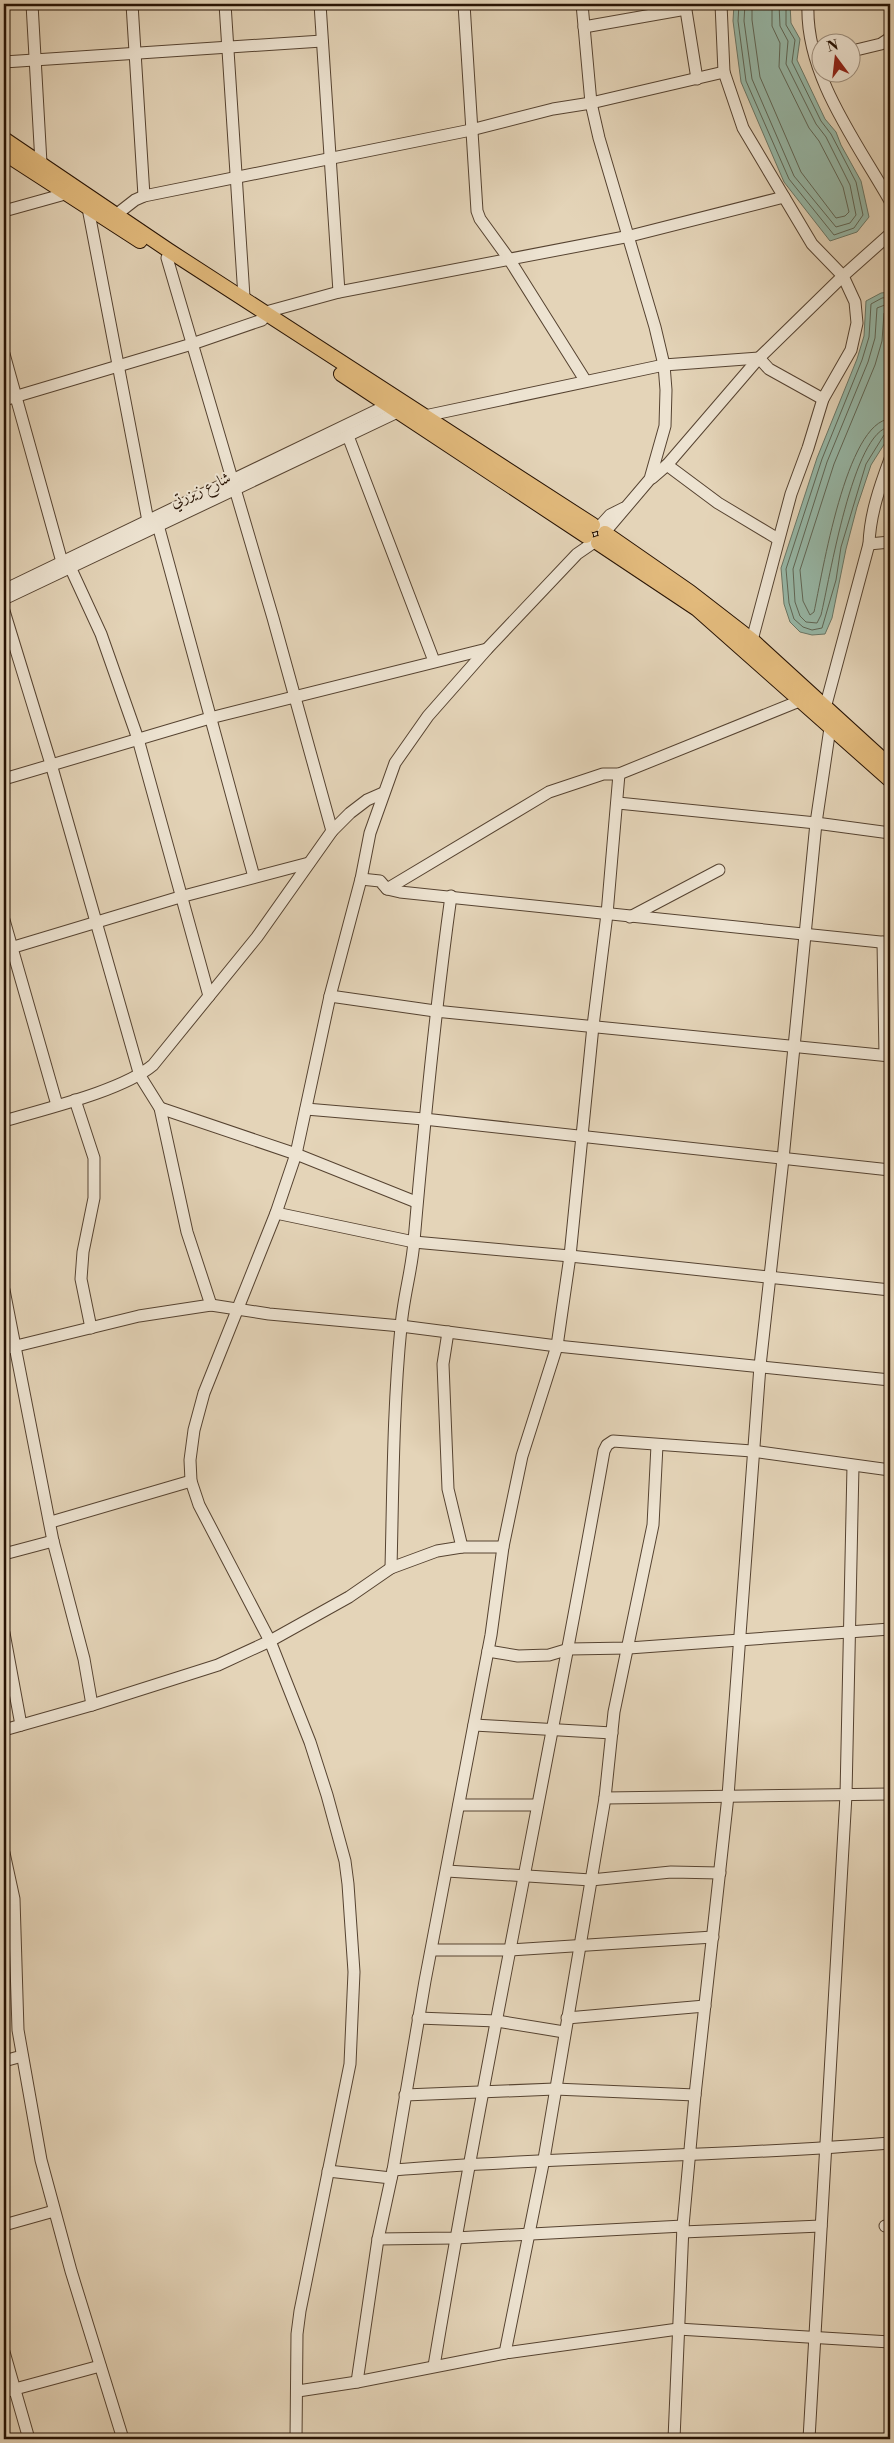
<svg xmlns="http://www.w3.org/2000/svg" width="894" height="2443" viewBox="0 0 894 2443" font-family="'Libre Bodoni',Amiri,serif">
<style>
.water{fill:#97b9a9;stroke:#6a7767}
.lines{fill:none;stroke-linecap:round;stroke-linejoin:round}
.shore{stroke:#5f6656;stroke-width:1}
.minor-casing{stroke:#564331;stroke-width:13}
.major-casing{stroke:#271304;stroke-width:16}
.minor{stroke:#ede3d1;stroke-width:11}
.major{stroke:#e2ba7c;stroke-width:14}
.labels{text-anchor:middle;stroke-width:4;stroke-linejoin:round;paint-order:stroke}
.street-label{font-size:16px;fill:#271304;stroke:#ede3d1}
</style>
<rect width="100%" height="100%" fill="#e4d4b8"/>
<filter id="stains"><feTurbulence type="fractalNoise" baseFrequency=".004" numOctaves="4"/><feColorMatrix values="0 0 0 0 .2 0 0 0 0 .09 0 0 0 0 .02 0 0 0 .5 -.17"/></filter>
<radialGradient id="worn" r=".72"><stop offset=".6" stop-color="#630" stop-opacity="0"/><stop offset="1" stop-color="#630" stop-opacity=".3"/></radialGradient>
<!-- water -->
<g class="water">
<path d="M734 4H790L791 23 800 39 797 60 825 119 836 132 841 145 861 181 869 217 857 232 830 241 784 182 741 82 733 21Z"/>
<path d="M890 292V435L871 465 857 507 846 549 832 618 825 634 812 635 800 632 790 622 784 604 781 568 817 458 857 359 864 336 866 301 881 293Z"/>
</g>
<g class="lines">
<!-- shore -->
<g class="shore">
<path d="M739 4 738 21 746 81 789 179 834 235 854 228 863 215 856 182 831 134 821 121 792 62 795 40 786 25V4"/>
<path d="M745 4 744 21 752 79 794 176 836 227 850 223 856 215 850 185 826 137 816 124 786 64 788 41 780 26 779 4"/>
<path d="M752 4V20L760 77 801 172 836 218 845 216 849 212 843 187 819 141 809 128 779 67 780 43 772 26V4"/>
<path d="M890 297 882 298 871 304 869 337 862 360 822 459 786 569 789 603 794 619 803 627 812 630 822 628 836 580 841 547 866 464 884 435 890 433"/>
<path d="M890 303 877 308 875 338 868 362 827 462 793 569 795 602 800 616 806 622 817 623 821 615C829 583 853 429 890 427"/>
<path d="M890 311 884 313 882 341 875 365 834 464 800 570 803 601 810 615 814 612C822 576 846 421 890 419"/>
</g>
<defs>
<g id="minor">
<path d="M32 4 41 163"/>
<path d="M132 4 144 196"/>
<path d="M225 4 244 297"/>
<path d="M320 4 339 292"/>
<path d="M464 4 477 211 480 219 509 259 585 380"/>
<path d="M582 4 591 103 599 138 655 327 664 365 666 390 665 426 650 479 605 532"/>
<path d="M685 4 697 79"/>
<path d="M721 4 724 72 743 128 812 244 843 276 855 302 857 323 851 350 823 399 808 448 791 494 752 640"/>
<path d="M808 4C805 75 856 141 890 201"/>
<path d="M584 27 686 9"/>
<path d="M852 51 881 44 890 38"/>
<path d="M4 62 322 41"/>
<path d="M88 208 148 521"/>
<path d="M4 211 65 194"/>
<path d="M117 214 135 200 144 196 471 130 553 109 591 103 724 72"/>
<path d="M167 258 273 618 332 831"/>
<path d="M266 312 339 292 630 236 784 197"/>
<path d="M4 354 62 562"/>
<path d="M4 400 192 344 262 320"/>
<path d="M420 417 664 365 759 358 769 369 823 399"/>
<path d="M348 436 434 661"/>
<path d="M667 465 718 503 778 539"/>
<path d="M652 478 667 465 759 358 843 276 890 234"/>
<path d="M158 525 254 877"/>
<path d="M600 526 610 515 624 508"/>
<path d="M869 544 890 542"/>
<path d="M71 569 101 634 138 739 209 996"/>
<path d="M4 590 394 402"/>
<path d="M4 599 404 409"/>
<path d="M4 611 51 764 140 1076 160 1108 187 1232 211 1305"/>
<path d="M825 708 869 544C870 514 880 486 890 459"/>
<path d="M4 779 210 718 487 649"/>
<path d="M618 803 816 823 890 833"/>
<path d="M361 879 380 881 387 889 400 892 890 943"/>
<path d="M387 889 549 792 603 774H619L802 700"/>
<path d="M630 917 719 870"/>
<path d="M4 920 57 1105"/>
<path d="M883 942 885 1055"/>
<path d="M4 950 180 897 309 863"/>
<path d="M330 996 435 1011 890 1056"/>
<path d="M75 1100 94 1158V1198L83 1252 81 1279 91 1328"/>
<path d="M160 1108 296 1154 416 1202"/>
<path d="M306 1109 424 1119 890 1170"/>
<path d="M4 1121C44 1109 122 1091 153 1065L257 937 332 831 350 813 367 800 383 793"/>
<path d="M276 1213 414 1242 570 1256 890 1290"/>
<path d="M4 1290 53 1541 84 1659 92 1705"/>
<path d="M448 1332 443 1364 448 1489 462 1547"/>
<path d="M4 1349 139 1316 211 1305 269 1314 401 1326 557 1346 890 1380"/>
<path d="M51 1522 191 1481"/>
<path d="M4 1554 53 1541"/>
<path d="M391 1568C393 1488 393 1407 401 1327 403 1298 412 1270 414 1241 424 1126 435 1011 451 896"/>
<path d="M4 1633 21 1725"/>
<path d="M488 1651 518 1656 549 1655 569 1649 629 1648 890 1629"/>
<path d="M474 1725 612 1733"/>
<path d="M4 1730 92 1705 218 1665 270 1641 349 1597 391 1568 437 1551 462 1547H503"/>
<path d="M605 1798 890 1794"/>
<path d="M459 1805H537"/>
<path d="M4 1853 14 1899 18 2030 41 2160 71 2271 123 2439"/>
<path d="M447 1871 591 1880 671 1872 720 1873"/>
<path d="M432 1950H510L713 1937"/>
<path d="M418 2018 497 2021 564 2032"/>
<path d="M567 2018 705 2006"/>
<path d="M4 2061 22 2056"/>
<path d="M405 2095 555 2089 695 2095"/>
<path d="M393 2170C559 2156 725 2157 890 2143"/>
<path d="M328 2171 391 2178"/>
<path d="M4 2225 54 2211"/>
<path d="M885 2226H890"/>
<path d="M683 2232 821 2226"/>
<path d="M378 2239 455 2238 683 2226"/>
<path d="M4 2352 29 2439"/>
<path d="M505 2353 544 2159 605 1798 614 1712 653 1525 657 1445"/>
<path d="M434 2366C485 2060 550 1757 604 1451L607 1445 613 1441 752 1451 890 1470"/>
<path d="M357 2382 378 2239 393 2170 425 1981 491 1635 503 1547 522 1456 557 1346 570 1256 593 1026 607 914 619 774"/>
<path d="M298 2391 357 2382 505 2353 678 2329 890 2342"/>
<path d="M4 2392 100 2366"/>
<path d="M296 2439 297 2334 300 2311 350 2064 354 1972 348 1884 345 1861 327 1795 310 1742 270 1641 199 1505 191 1481 190 1460 194 1430 204 1393 276 1213 296 1154 330 996 361 879 370 833 395 763 428 716 487 649 577 554 593 543"/>
<path d="M674 2439 683 2226 695 2095 728 1796 760 1366 783 1159 816 823 830 728"/>
<path d="M809 2439 846 1795 853 1466"/>
</g>
<g id="major">
<path d="M4 139 168 250 593 525"/>
<path d="M4 153 140 241"/>
<path d="M341 374 586 536"/>
<path d="M605 533 690 592 752 640 890 766"/>
<path d="M598 543 697 609 890 780"/>
</g>
</defs>
<!-- minor casing -->
<use href="#minor" class="minor-casing"/>
<!-- major casing -->
<use href="#major" class="major-casing"/>
<!-- minor -->
<use href="#minor" class="minor"/>
<!-- major -->
<use href="#major" class="major"/>
</g>
<g class="labels">
<!-- street labels -->
<g class="street-label">
<text transform="translate(200 489) rotate(-24)" y="6">شارع زيزرتي</text>
</g>
</g>
<!-- margin -->
<rect width="894" height="2443" fill="none" stroke="#e4d4b8" stroke-width="20"/>
<rect x="5" y="5" width="884" height="2433" fill="none" stroke="#271304" stroke-width="2.5"/>
<rect x="10" y="10" width="874" height="2423" fill="none" stroke="#271304"/>
<!-- north arrow -->
<g transform="translate(836 58) rotate(345)"><circle r="24" fill="#ede3d1" stroke="#9e907f"/>
<path d="M0-4L9 19L0 12L-9 19Z" fill="#8f2418"/>
<text y="-8" font-size="14" font-weight="bold" text-anchor="middle" fill="#271304">N</text>
</g>
<rect width="100%" height="100%" filter="url(#stains)"/>
<rect width="100%" height="100%" fill="url(#worn)"/>
</svg>
